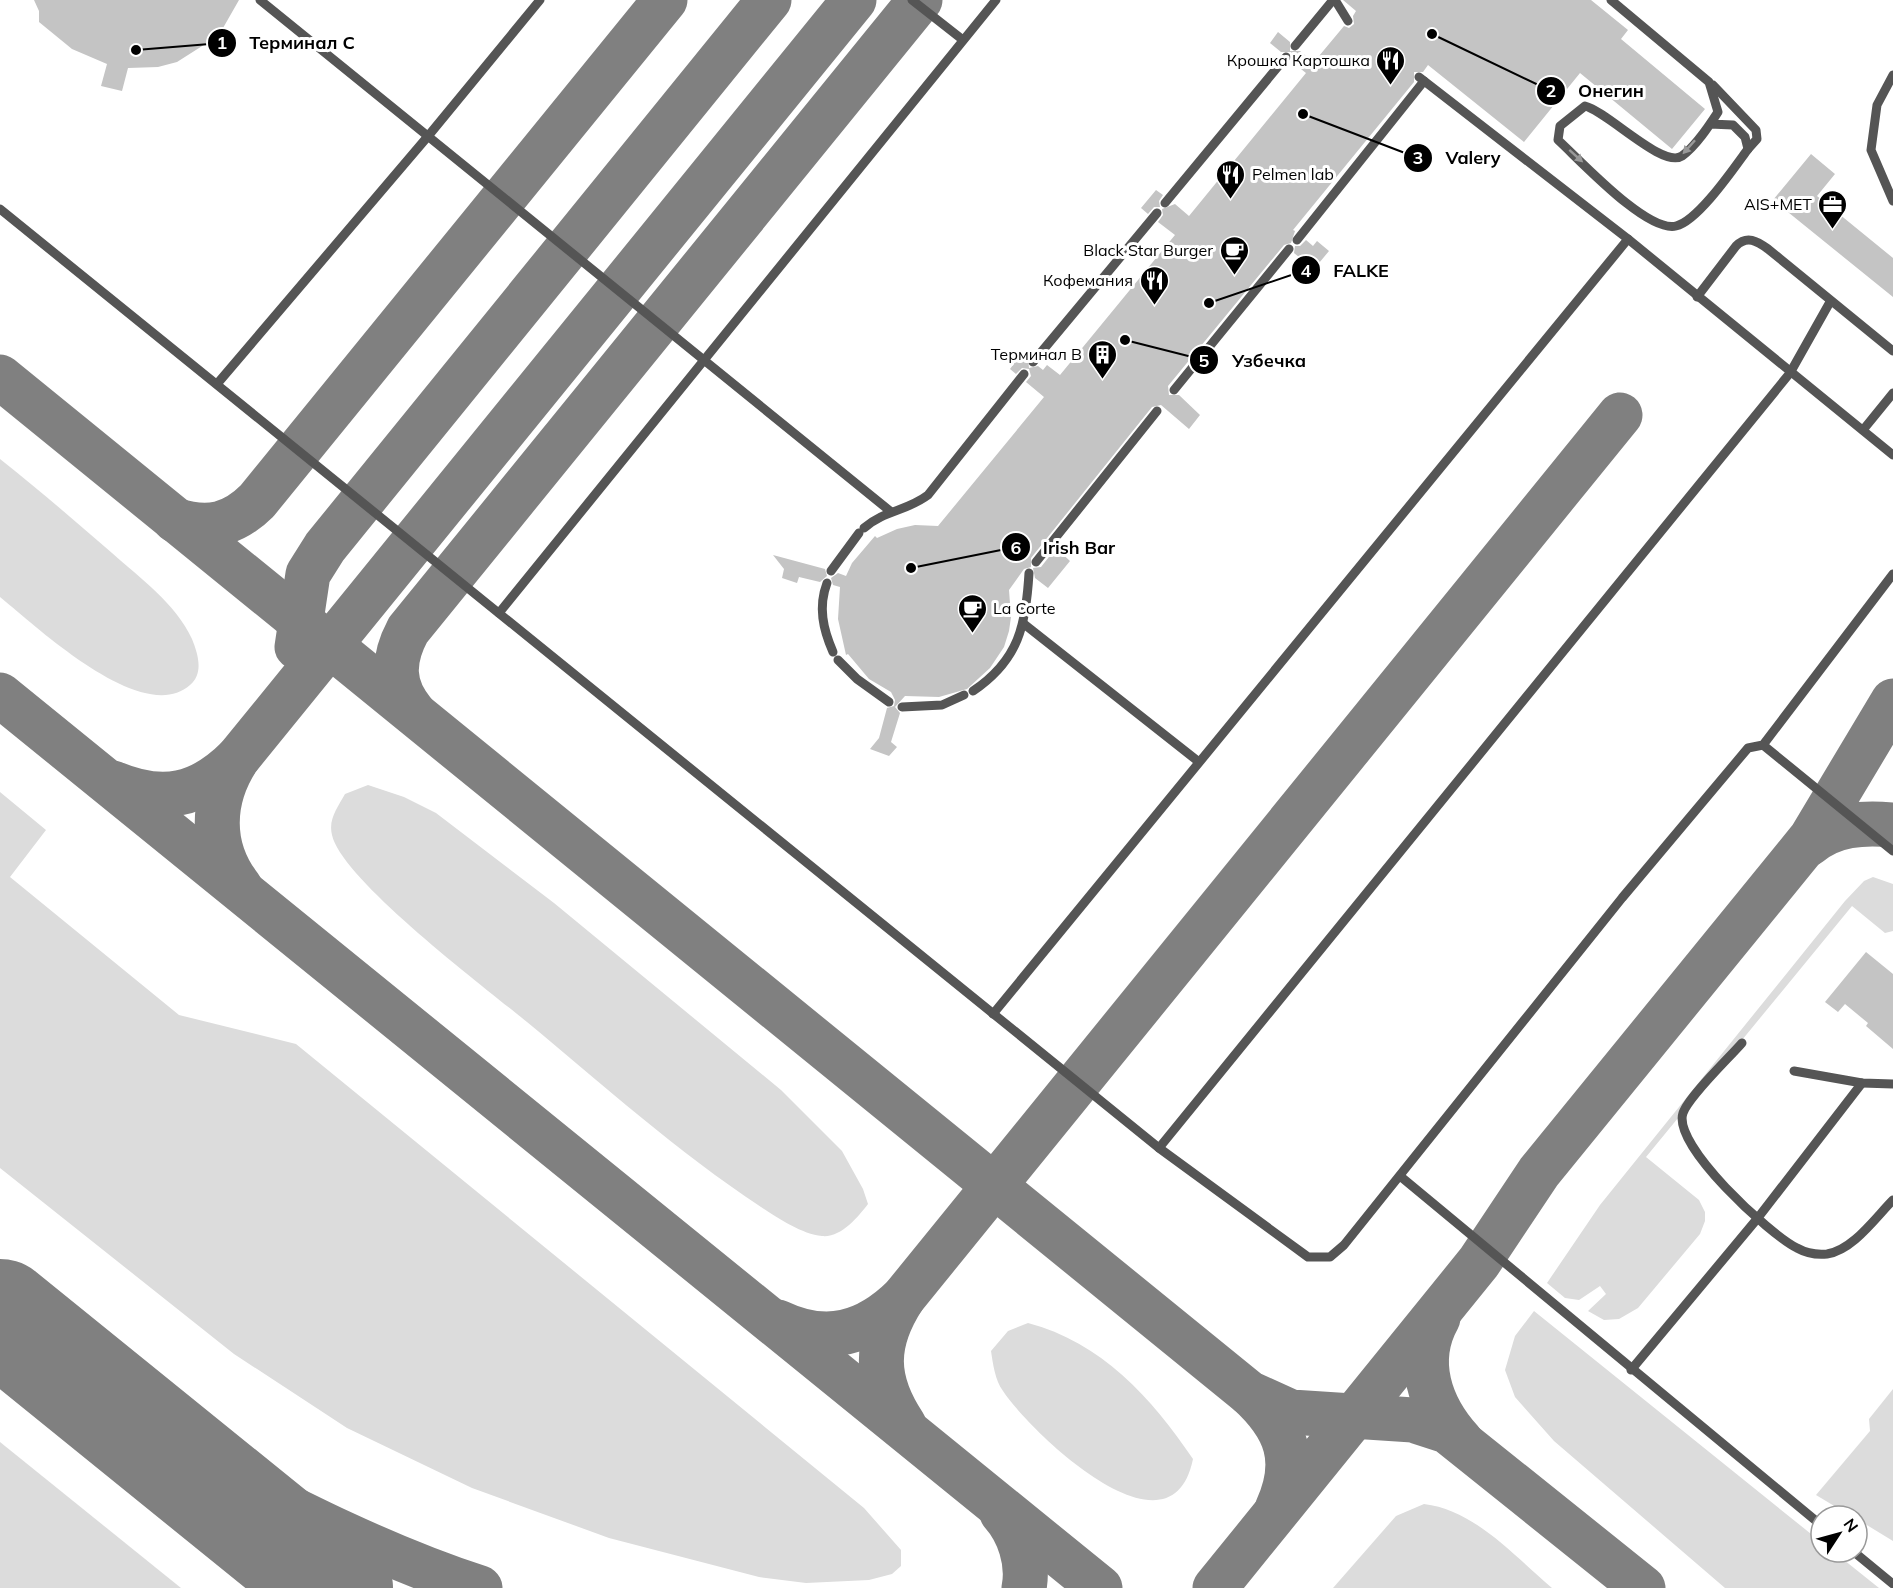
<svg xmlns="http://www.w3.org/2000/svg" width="1893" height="1588" viewBox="0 0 1893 1588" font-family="Mulish,sans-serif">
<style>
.green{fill:#dcdcdc}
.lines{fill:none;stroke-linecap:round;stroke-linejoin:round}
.taxiway{stroke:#808080;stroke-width:45}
.runway{stroke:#808080;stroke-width:114}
.building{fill:#c4c4c4}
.service{stroke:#555;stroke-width:9}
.oneway{fill:#999}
.labels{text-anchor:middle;stroke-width:6;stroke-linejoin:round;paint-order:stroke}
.poi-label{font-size:16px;fill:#000;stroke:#fff;text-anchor:end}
.leader{fill:none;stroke:#000;stroke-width:2}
.callout-dot{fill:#000;stroke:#fff;stroke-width:2}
.mark-label{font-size:18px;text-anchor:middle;font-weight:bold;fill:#fff}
.callout-label{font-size:18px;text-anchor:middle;font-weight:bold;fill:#000;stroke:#fff;stroke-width:6;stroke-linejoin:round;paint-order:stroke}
</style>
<rect width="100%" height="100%" fill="#fff"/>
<!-- green -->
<g class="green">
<path d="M0 459C38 489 75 521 112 553 140 578 176 604 192 639 198 654 204 673 190 685 143 727 37 627 0 597Z"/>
<path d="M368 785 404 797 436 813 554 903 781 1090 842 1151 863 1189 868 1204C858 1217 841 1238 822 1236 802 1234 778 1218 761 1207 678 1152 603 1085 527 1022 487 989 342 880 332 835 328 819 338 807 345 794Z"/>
<path d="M0 792 46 830 10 877 179 1015 296 1044 864 1508 901 1550V1566L892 1574 869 1580 806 1583 759 1577 609 1538 472 1488 347 1428 234 1354 0 1168Z"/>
<path d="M1873 877 1893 884V931L1885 933 1852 906 1646 1157 1699 1200 1705 1212V1221L1700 1234 1638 1308 1619 1319 1604 1320 1588 1311 1606 1294 1600 1286 1579 1300 1565 1298 1547 1283 1600 1205 1845 901 1864 881Z"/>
<path d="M1534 1311 1821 1542V1552H1834L1879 1588H1725L1554 1441 1515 1397 1505 1370 1515 1336Z"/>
<path d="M1028 1323C1101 1342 1152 1398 1193 1459 1171 1567 1031 1433 1003 1391 995 1380 993 1364 991 1351L1008 1331Z"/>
<path d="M1893 1389V1541L1857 1519V1516H1851L1816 1495 1870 1431 1869 1419Z"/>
<path d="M0 1442 181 1588H0Z"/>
<path d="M1424 1504C1475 1510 1514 1556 1552 1588H1333L1396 1516Z"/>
</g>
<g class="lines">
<!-- taxiway -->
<g class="taxiway">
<path d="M0 377 1249 1393 1291 1412 1413 1420 1447 1431 1643 1588"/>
<path d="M175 520C208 531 233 525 257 501L665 0"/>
<path d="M297 647 308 574 325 547 769 0"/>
<path d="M0 695 1100 1588"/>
<path d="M414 713C391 686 392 660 408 630L920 0"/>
<path d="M113 783C163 804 200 796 238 758"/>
<path d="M1809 844C1833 824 1863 822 1893 825"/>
<path d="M240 887C209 847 211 799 238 758L854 0"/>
<path d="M903 1298C874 1343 874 1380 904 1425"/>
<path d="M1438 1318C1414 1361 1430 1407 1461 1441"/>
<path d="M778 1322C826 1345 866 1334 903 1298L1620 415"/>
<path d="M1249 1393C1287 1428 1299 1461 1277 1509"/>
<path d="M147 1435C256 1490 363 1550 480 1588"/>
<path d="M1002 1513C1019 1532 1029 1562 1024 1588"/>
<path d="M1215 1588 1479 1262 1539 1172 1811 838 1893 701"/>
</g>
<!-- runway -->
<path class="runway" d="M0 1316 336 1588"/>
</g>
<!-- building -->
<g class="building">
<path d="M34 0H239L223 28 210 41 177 62 158 67 128 68 122 91 101 86 107 64 72 49 39 22V11Z"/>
<path d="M1343 0H1591L1628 30 1621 39 1705 109 1672 149 1580 73 1524 142 1428 65 1423 72H1414V82L1293 230 1295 231 1291 243 1284 245 1168 386 1169 395H1179L1200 415 1189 429 1161 405 1152 407 1031 558V567L1024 569 1009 590 1011 617 1009 631 1004 647 990 668 967 689 939 697 905 696 895 707 900 713 891 742 897 747 889 756 870 749 879 738 887 708 894 706 895 700 891 692 869 679 848 654 846 655 838 619 840 587 833 585 831 578 838 573 846 576 852 563 875 536 877 538 897 529 915 525 938 526 1044 397 1026 382 1031 376 1029 369 1022 368 1016 374 1010 369 1022 353 1028 358 1029 368 1038 366 1043 370 1047 365 1060 375 1175 235 1158 222 1163 215 1162 209 1175 204 1189 216 1306 73 1291 61V52H1281L1270 43 1278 32 1290 42V51H1300L1314 62 1344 26 1349 28 1354 24 1353 16 1356 11Z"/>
<path d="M1811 154 1835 174 1817 196 1893 258V297L1773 200Z"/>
<path d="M1156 190 1163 195 1159 201 1160 207H1154L1148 214 1141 208Z"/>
<path d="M1306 240 1313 246 1317 241 1329 251 1314 269 1294 253 1295 246H1300Z"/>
<path d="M1056 548 1070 561 1048 588 1035 578 1033 568 1041 567Z"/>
<path d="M773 555 825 569 827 576 820 582 799 577 797 583 782 578 784 569Z"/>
<path d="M1866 952 1893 974V1049L1866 1026 1868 1023 1845 1004 1838 1012 1825 1002Z"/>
</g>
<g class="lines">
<!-- service -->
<g class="service">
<path d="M260 0 890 511"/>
<path d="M912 0 963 40"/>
<path d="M1335 0 1348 21"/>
<path d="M1611 0 1709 82 1718 112C1709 126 1696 146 1682 156 1663 169 1608 112 1585 106L1560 126 1558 140C1580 160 1647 233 1676 226 1698 221 1734 168 1748 149L1745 137 1733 125 1710 124"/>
<path d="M1295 46 1333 0"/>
<path d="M1893 75 1877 105 1871 150 1893 201"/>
<path d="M1713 85 1756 130 1757 139 1748 149"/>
<path d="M1165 203 1286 57"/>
<path d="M0 209 1159 1148 1308 1257H1330L1344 1245 1622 898 1748 748 1763 745 1893 574"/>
<path d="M1628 239 1893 455"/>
<path d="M1297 240 1424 81"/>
<path d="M1697 297 1736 246C1747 235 1757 241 1768 249L1893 351"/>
<path d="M1033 362 1157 213"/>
<path d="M217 384 429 135 540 0"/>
<path d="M1174 390 1289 249"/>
<path d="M1863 430 1893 393"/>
<path d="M864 528C885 510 907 511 928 495L1024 374"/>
<path d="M1036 562 1157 411"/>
<path d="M831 571 859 533"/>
<path d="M827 583C818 607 823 629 833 652"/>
<path d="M499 613 996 0"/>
<path d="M1024 624 1199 762"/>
<path d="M838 660 857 679 889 702"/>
<path d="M973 691C1019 660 1026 625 1029 573"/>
<path d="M902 707 942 705 964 695"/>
<path d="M1763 745 1893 851"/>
<path d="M993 1014 1628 239 1419 77"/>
<path d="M1742 1043C1729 1058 1689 1096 1683 1113 1672 1145 1769 1234 1797 1248 1806 1253 1817 1255 1827 1254 1853 1250 1875 1218 1893 1200"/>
<path d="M1794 1071 1862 1083 1893 1084"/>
<path d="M1159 1148 1790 373 1830 302"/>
<path d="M1400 1176 1821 1525"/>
<path d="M1631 1370 1757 1219 1862 1083"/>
<path d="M1854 1552 1893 1584"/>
</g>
</g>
<!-- one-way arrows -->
<defs><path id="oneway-solid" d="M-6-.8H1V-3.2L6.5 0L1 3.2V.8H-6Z" transform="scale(1.5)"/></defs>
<g class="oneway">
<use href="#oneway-solid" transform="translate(1689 147) rotate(132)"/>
<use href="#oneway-solid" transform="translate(1576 156) rotate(42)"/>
</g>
<!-- icons -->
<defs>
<symbol id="restaurant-pin" viewBox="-11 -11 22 30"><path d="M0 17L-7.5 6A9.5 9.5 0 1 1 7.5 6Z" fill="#000" stroke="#fff"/><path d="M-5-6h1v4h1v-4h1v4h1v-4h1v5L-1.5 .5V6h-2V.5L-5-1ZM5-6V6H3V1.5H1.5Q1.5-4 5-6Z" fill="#fff"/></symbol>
<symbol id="office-pin" viewBox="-11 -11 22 30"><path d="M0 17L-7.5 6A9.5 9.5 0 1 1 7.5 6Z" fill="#000" stroke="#fff"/><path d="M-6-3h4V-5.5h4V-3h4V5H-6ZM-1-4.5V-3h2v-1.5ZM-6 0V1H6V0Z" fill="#fff"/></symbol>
<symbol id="cafe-pin" viewBox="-11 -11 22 30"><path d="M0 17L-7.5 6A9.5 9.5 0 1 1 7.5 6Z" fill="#000" stroke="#fff"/><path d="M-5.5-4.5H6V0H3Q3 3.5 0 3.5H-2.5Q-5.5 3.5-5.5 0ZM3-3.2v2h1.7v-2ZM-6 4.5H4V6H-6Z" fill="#fff"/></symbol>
<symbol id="building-pin" viewBox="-11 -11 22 30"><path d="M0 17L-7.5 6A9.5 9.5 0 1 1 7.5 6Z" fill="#000" stroke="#fff"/><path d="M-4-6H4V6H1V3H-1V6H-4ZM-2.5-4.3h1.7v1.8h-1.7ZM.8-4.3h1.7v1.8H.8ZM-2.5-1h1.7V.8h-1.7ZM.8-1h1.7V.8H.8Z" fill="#fff"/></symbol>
</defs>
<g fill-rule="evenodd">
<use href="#restaurant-pin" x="1374" y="44" width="33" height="45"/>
<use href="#restaurant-pin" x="1214" y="158" width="33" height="45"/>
<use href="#office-pin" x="1816" y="188" width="33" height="45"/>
<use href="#cafe-pin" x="1218" y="234" width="33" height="45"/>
<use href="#restaurant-pin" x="1138" y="264" width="33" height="45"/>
<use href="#building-pin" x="1086" y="338" width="33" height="45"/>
<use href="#cafe-pin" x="956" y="592" width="33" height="45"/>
</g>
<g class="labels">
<!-- poi labels -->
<g class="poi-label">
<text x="1370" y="66">Крошка Картошка</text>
<text x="1252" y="180" text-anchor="start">Pelmen lab</text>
<text x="1812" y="210">AIS+MET</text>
<text x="1213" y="256">Black Star Burger</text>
<text x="1133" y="286">Кофемания</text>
<text x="1082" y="360">Терминал B</text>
<text x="993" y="614" text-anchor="start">La Corte</text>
</g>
</g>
<!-- callouts -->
<path class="leader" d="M136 50L222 43M1432 34L1551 91M1303 114L1418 158M1209 303L1306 270M1125 340L1204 360M911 568L1016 547"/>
<g class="callout-dot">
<circle cx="136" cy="50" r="6"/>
<circle cx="1432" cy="34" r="6"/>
<circle cx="1303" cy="114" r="6"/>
<circle cx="1209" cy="303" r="6"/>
<circle cx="1125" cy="340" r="6"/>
<circle cx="911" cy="568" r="6"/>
<circle cx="222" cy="43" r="15"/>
<circle cx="1551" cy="91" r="15"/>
<circle cx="1418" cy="158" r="15"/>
<circle cx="1306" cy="270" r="15"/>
<circle cx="1204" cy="360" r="15"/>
<circle cx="1016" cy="547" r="15"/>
</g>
<g class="mark-label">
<text x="222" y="49">1</text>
<text x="1551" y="97">2</text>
<text x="1418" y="164">3</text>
<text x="1306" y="277">4</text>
<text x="1204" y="367">5</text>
<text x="1016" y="554">6</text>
</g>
<g class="callout-label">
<text x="302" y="49">Терминал C</text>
<text x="1611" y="97">Онегин</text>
<text x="1473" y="164">Valery</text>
<text x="1361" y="277">FALKE</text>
<text x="1269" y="367">Узбечка</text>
<text x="1079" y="554">Irish Bar</text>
</g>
<!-- north arrow -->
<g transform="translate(1839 1534) rotate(54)"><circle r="28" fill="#ffffff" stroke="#999999" stroke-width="1.5"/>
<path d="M0-4.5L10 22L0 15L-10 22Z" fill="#000000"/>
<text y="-9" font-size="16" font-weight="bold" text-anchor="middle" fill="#000000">N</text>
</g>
</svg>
